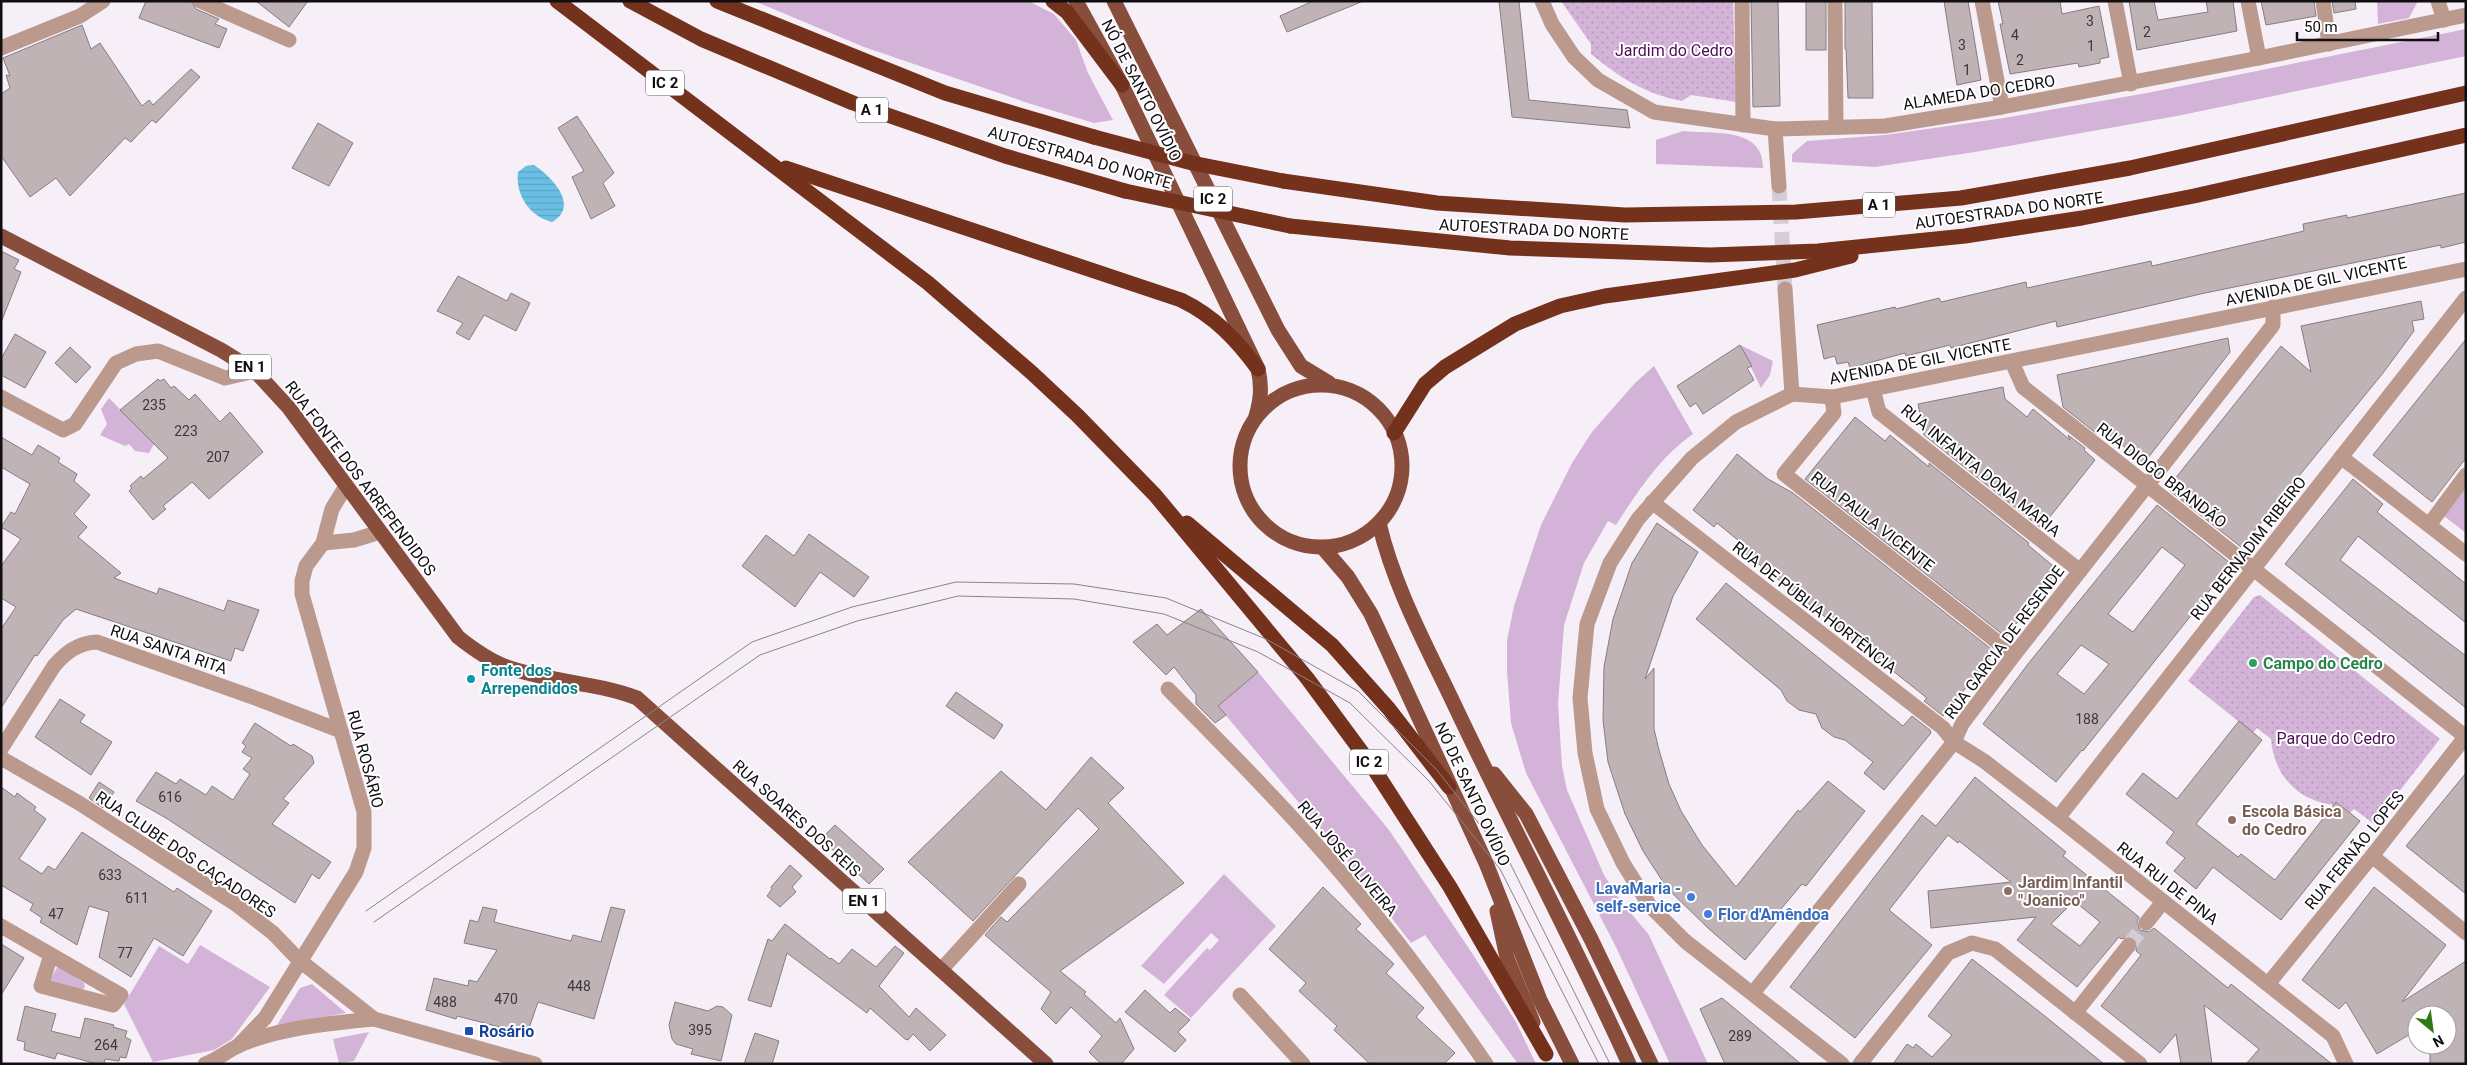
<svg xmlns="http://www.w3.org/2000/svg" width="2467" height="1065" viewBox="0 0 2467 1065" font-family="Roboto,sans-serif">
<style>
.green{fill:#d3b3d7}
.park{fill:url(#park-dots)}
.water{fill:url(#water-rules)}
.building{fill:#bfb3b6;stroke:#877c80;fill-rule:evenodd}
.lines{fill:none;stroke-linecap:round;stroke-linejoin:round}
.minor-tunnel{stroke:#d4cdd5;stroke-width:15;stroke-dasharray:15 8;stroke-linecap:butt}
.minor{stroke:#bb998d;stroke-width:15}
.major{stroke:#884e3b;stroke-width:15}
.highway{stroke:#74321c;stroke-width:15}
.tram{stroke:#898389;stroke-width:1}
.highway-bridge{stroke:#74321c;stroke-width:15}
.leisure-dot{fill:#2e9e5b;stroke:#fff;stroke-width:2}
.culture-dot{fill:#0f9aa8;stroke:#fff;stroke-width:2}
.education-dot{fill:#8d6e63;stroke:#fff;stroke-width:2}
.shop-dot{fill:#3f7fe0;stroke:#fff;stroke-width:2}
.transit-dot{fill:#1a4fb4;stroke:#fff;stroke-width:2}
.labels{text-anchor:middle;stroke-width:4;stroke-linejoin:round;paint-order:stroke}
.number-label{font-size:14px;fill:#3c373a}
.shield{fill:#fff;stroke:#585658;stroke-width:1}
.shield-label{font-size:15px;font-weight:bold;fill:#110e11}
.park-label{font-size:16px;fill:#4c0e55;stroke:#fff}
.street-label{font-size:16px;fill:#110e11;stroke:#fff}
.leisure-label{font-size:16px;font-weight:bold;fill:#27864d;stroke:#fff;text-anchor:start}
.culture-label{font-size:16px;font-weight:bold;fill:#0d838f;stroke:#fff;text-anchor:start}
.education-label{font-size:16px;font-weight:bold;fill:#785e54;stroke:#fff;text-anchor:start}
.shop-label{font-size:16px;font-weight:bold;fill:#366cbe;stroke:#fff;text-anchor:end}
.transit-label{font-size:16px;font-weight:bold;fill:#164399;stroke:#fff;text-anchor:start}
</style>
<defs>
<pattern id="park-dots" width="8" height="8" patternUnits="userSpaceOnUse" patternTransform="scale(1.25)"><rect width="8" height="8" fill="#d3b3d7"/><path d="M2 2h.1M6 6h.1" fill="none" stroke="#b499b8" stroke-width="1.8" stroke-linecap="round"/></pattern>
<pattern id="water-rules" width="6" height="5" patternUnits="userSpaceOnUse" patternTransform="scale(1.25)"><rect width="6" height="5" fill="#6abfe5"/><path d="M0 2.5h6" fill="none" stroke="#5ba3c3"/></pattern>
</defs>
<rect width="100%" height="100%" fill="#f7eff8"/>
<!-- green -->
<g class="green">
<path d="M754 1H1028L1054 14 1076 40 1088 73 1113 120 1094 123 1031 104 864 47Z"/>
<path d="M2377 1H2418L2409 18 2378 24Z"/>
<path d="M2466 29V56L2177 116 1975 152 1875 167 1792 162V154L1807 141 1885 135 2004 118 2147 93Z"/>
<path d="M1683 131C1714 134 1764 127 1763 168L1656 164V140Z"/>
<path d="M1740 345 1773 361 1770 375 1761 388Z"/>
<path d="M1654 366 1693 434C1660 457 1638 491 1616 525L1608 521 1584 563 1564 625 1558 704 1562 766 1567 790 1604 875 1620 900 1649 935 1708 1064H1670L1616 947 1526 773 1511 723 1507 672V640L1514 606 1541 525 1572 463 1592 432 1635 383Z"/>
<path d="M109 398 154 444 149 453 135 451 129 444 125 446 100 435 107 424 101 409Z"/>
<path d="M2466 487V533L2444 516Z"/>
<path d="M1258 672 1389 830 1472 953 1516 1022 1536 1064H1518L1425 935 1411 943 1350 864 1218 706Z"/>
<path d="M1224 874 1276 926 1191 1018 1164 995 1207 948 1210 950 1219 940 1211 933 1164 984 1141 966Z"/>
<path d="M200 945 270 987 232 1039 214 1050 153 1062 124 1004 159 946 188 964Z"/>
<path d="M58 966 84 983 85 987 81 991 51 982 50 980Z"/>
<path d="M312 984 346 1013 277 1025 300 988Z"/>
<path d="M369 1032 354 1061 339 1063 333 1039Z"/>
</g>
<!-- park -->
<g class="park">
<path d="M1561 1H1733L1736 102 1691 95 1682 101C1645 94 1619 77 1591 54V44Z"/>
<path d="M2260 595 2440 739 2374 824 2354 809 2350 813 2337 802 2334 805C2298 801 2274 776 2271 739L2257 728 2253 733 2188 681 2254 597Z"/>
</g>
<!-- water -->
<path class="water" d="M534 165C552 177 580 206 552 222 530 217 515 195 518 172L526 166Z"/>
<!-- building -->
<g class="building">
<path d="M146 1H191L196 9 219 19 215 24 227 29 219 48 139 18Z"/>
<path d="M256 1H308L289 27Z"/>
<path d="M1313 1H1361V2L1287 32 1280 16Z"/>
<path d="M1499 1H1519L1529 100 1627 110 1630 128 1512 117Z"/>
<path d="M1751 1H1778L1780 106 1753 107Z"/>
<rect x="1806" y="1" width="20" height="49"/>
<path d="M1845 1H1872L1873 98H1848L1846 49H1845Z"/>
<path d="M1944 1H1968L1981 80 1957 85Z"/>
<path d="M1998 1H2060L2062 14 2099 6 2109 57 2100 59V63L2079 67 2078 63 2010 74 2000 24H2003Z"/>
<path d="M2129 1H2154L2158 20 2208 12 2206 1H2233L2237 31 2137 50Z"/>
<path d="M2261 1H2314L2316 16 2266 25Z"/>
<path d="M2332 1H2355L2356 9 2334 13Z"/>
<path d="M82 25 91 49 100 43 142 106 149 100 153 105 191 69 200 77 156 123 152 120 131 142 125 138 70 196 56 178 30 197 1 156V94L10 88 6 75 10 76 3 58Z"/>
<path d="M577 116 614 173 603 183 615 206 591 219 572 177 584 171 558 128Z"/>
<path d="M318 123 353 143 329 186 292 168Z"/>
<path d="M2466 193V242L2441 248V245L2205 293 2057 327 2056 321 1951 348 1950 345 1906 356 1905 353 1850 368 1848 362 1837 364 1835 356 1824 359 1817 325 1895 307 1896 309 1939 298 1941 302 2026 282 2027 288 2151 261 2152 266 2304 231 2303 224 2347 215V218Z"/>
<path d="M1 251 19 260 14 269 21 272 2 320Z"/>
<path d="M458 276 507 301 511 293 530 303 516 331 484 315 469 340 456 333 463 323 437 311Z"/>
<path d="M2421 301 2424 319 2412 321 2414 331 2383 373 2241 547 2170 491 2173 487 2170 485 2281 346 2311 372 2301 326Z"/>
<path d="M15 334 46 352 25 388 1 375V359Z"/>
<path d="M2228 338 2230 352 2144 463 2101 428 2097 434 2063 407 2057 375Z"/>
<path d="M2466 339V458L2432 502 2373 455Z"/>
<path d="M1740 345 1752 366 1747 368 1754 380 1703 414 1696 403 1690 407 1677 386Z"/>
<path d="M70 347 91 367 76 383 55 363Z"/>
<path d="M158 379 160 381 164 379 171 388 174 386 189 400 195 394 220 422 230 412 263 452 209 499 192 482 163 506 166 509 153 520 129 491 132 488 130 486 141 476 143 479 168 458 120 410Z"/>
<path d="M2003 387 2005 399 2027 417 2033 409 2070 440 2068 435 2085 448 2084 450 2095 460 2041 528 1924 435 1918 404Z"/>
<path d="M1855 417 1885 441 1890 435 1929 467V463L2029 543 2028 545 2058 570 2006 637 1805 479Z"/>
<path d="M1 437 32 455 38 445 60 458 58 462 77 474 74 481 90 495 74 514 87 527 78 537 121 573 114 578 157 594 159 588 224 611 228 600 259 610 243 651 235 648 231 661 76 609 63 620 37 656 35 655 1 708V629L16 607 1 598V566L21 539 1 527 11 512 15 514 30 484 1 467Z"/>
<path d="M1737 454 1768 479 1793 493 1995 652 1943 716 1924 701 1927 698 1736 546 1739 541 1717 523 1714 527 1693 510Z"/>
<path d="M2353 479 2383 504 2377 512 2466 584V623L2358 536 2340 560 2466 656V708L2285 564Z"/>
<path d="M2157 505 2229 562V564L2193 613 2083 751 2082 750 2056 782 1983 724 2028 664ZM2162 547 2185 565 2133 632 2108 614ZM2081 645 2109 664 2084 694 2057 674Z"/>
<path d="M1657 523 1698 552 1673 596 1645 679 1654 668V729L1659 750 1669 784 1681 811 1702 845 1736 887 1798 810 1800 812 1828 781 1865 811 1806 886 1802 884 1775 916 1779 919 1745 960 1709 929 1667 888 1643 851 1625 814 1608 762 1603 720 1604 667 1613 619 1632 563Z"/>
<path d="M809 534 869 577 854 597 820 572 795 607 742 566 766 535 794 556Z"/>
<path d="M1726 583 1903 726 1912 716 1930 730 1931 733 1884 790 1864 773 1873 762 1845 740 1834 737 1822 728 1816 714 1799 710 1787 701 1781 690 1696 619Z"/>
<path d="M1201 609 1258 672 1218 706 1226 715 1215 723 1196 704V695L1174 667 1166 675 1133 642 1157 624 1167 635Z"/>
<path d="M956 692 1003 725 994 739 946 706Z"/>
<path d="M60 699 85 715 80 722 112 742 91 775 35 737Z"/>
<path d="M2239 721 2262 740 2196 824 2238 857 2241 854 2275 880 2336 802 2360 821 2281 920 2213 867 2196 889 2174 871 2185 858 2166 843 2174 832 2126 794 2143 773 2177 799Z"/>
<path d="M255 723 291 746 293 744 312 756 314 763 283 799 289 803 272 824 331 862 319 879 312 874 295 903 166 818 136 801 156 772 176 784 180 779 206 795 212 786 233 800 250 774 243 769 252 758 242 752 246 746 242 743Z"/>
<path d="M1091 757 1124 788 1108 803 1184 883 1060 971 1086 992 1084 994 1116 1023 1120 1018 1134 1049 1121 1064H1101L1089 1052 1102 1036 1071 1007 1056 1024 1041 1009 1051 992 985 935 1001 917 1007 922 1099 829 1078 808 973 921 908 862 1001 771 1046 810Z"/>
<path d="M2466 773V894L2406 846Z"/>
<path d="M1975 777 2066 852 2063 856 2139 917 2137 922 2140 930 2149 932 2154 928 2228 988 2231 984 2332 1064H2246L2259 1049 2204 1005 2212 1064H2181L2176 1034 2160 1053 2101 1006 2141 955 2136 951 2137 941 2131 936 2121 939 2119 937 2077 987 2017 940 2036 917 1931 928 1928 891 2011 882 1959 841 1958 843 1948 835 1889 910 1932 945 1855 1038 1790 987 1922 815 1936 826ZM2074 901 2100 922 2080 946 2051 924Z"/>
<path d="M99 782 114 792 103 808 89 798Z"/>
<path d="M1 787 15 797 17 793 36 807 34 810 46 819 19 859 42 874 48 866 55 870 82 832 174 892 177 888 212 911 183 956 154 938 131 977 99 957 109 912 89 906 77 945 40 922 42 918 30 910 33 904 1 885Z"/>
<path d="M835 825 884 869 869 884 821 839Z"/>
<path d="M790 865 802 876 792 887 796 892 780 907 767 896 772 889 771 887Z"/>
<path d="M1323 887 1361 924 1356 929 1394 964 1386 973 1424 1008 1416 1017 1455 1053 1444 1064H1370L1334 1030 1337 1026 1299 991 1306 983 1269 949Z"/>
<path d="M2374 887 2446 945 2402 1002 2466 961V1064H2430V1045H2447V1015H2417V1030L2377 1054 2346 1002 2339 1009 2302 980Z"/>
<path d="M483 907 497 910 494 922 571 941 573 935 601 942 611 907 625 910 594 1019 538 1002 527 1034 457 1016 456 1019 426 1010 434 978 468 986 469 980 477 982 497 950 464 943 470 920 478 922Z"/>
<path d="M785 924 830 959 831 958 839 964 852 949 876 967 895 946 904 953 879 986 909 1017 916 1008 946 1035 930 1051 913 1034 908 1040 905 1039 870 1008 867 1013 787 953 771 1007 748 1000 768 939 772 941Z"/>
<path d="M1 944 24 958 1 995Z"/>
<path d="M1972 959 2046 1017 2104 1064H1893L1907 1044 1913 1048 1916 1044 1932 1057 1952 1035 1928 1016Z"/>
<path d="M1145 990 1170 1013 1175 1008 1190 1020 1178 1032 1186 1040 1175 1052 1125 1012Z"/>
<path d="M1722 998 1801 1064H1725L1700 1009Z"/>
<path d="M675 1002 708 1011 717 1006 723 1007 732 1015 721 1061 691 1054 693 1049 676 1044 672 1039 669 1025Z"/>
<path d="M25 1006 56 1014 51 1031 80 1038 85 1018 114 1025 113 1027 127 1031 125 1037 131 1040 126 1058 120 1057 119 1061 105 1059 104 1064H97L57 1053 55 1059 24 1050 25 1042 17 1040Z"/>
<path d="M755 1033 779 1041 772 1064H744Z"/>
</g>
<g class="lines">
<!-- minor-tunnel -->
<g class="minor-tunnel">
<path d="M1779 186 1785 289"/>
<path d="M2129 945 2146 923"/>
</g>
<!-- minor -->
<g class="minor">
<path d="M200 1 289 40"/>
<path d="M1542 1 1552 24 1574 57 1598 80 1654 112 1775 129 1885 126 2002 107 2259 58 2466 15"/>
<path d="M1742 1 1743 125"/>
<path d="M1835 1 1836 127"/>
<path d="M1982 1 2002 107"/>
<path d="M2115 1 2131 84"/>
<path d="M2248 1 2259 58"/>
<path d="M2323 1 2329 44"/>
<path d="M2438 1 2444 20"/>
<path d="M1 48 80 16 103 1"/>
<path d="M1775 129 1779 186"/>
<path d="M1785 289 1792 394"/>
<path d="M2012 362 2023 387 2466 737"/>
<path d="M1873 389 1879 412 2080 571"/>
<path d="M1 397 63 430 75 424 116 363 136 354 158 351 225 378 255 371"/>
<path d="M1832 397 1834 413 1784 474 2014 655"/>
<path d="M2341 457 2466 554"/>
<path d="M1652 502 1943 728 1954 742 1984 761 2058 818 2333 1036 2346 1064"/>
<path d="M2429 525 2466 475"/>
<path d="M323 543 354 540 380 532"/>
<path d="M1168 689C1227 749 1287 809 1342 874 1393 934 1441 998 1486 1064"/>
<path d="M1 749 54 666C66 652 78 643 97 642L258 699 341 731"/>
<path d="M1 758 79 803 237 905 273 933 299 960 374 1019 535 1064"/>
<path d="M2058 818 2466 298"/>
<path d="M2372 856 2466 933"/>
<path d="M2146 923 2163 902"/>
<path d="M1 926 121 995 113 1005 41 986 51 955"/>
<path d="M941 970 1019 884"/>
<path d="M2268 984 2372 856 2466 736"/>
<path d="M1753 993 1954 742 1962 724 2014 655 2273 325V307"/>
<path d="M1240 995 1303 1064"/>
<path d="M2075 1013 2129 945"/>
<path d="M238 1046 265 1018 356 872 364 848V812L302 594V581L306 566 323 543 332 509 346 486"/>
<path d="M205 1064C217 1060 227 1051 238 1046 277 1028 331 1023 374 1019"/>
<path d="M1842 1064 1685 941 1650 906 1623 863 1597 809 1585 753 1580 698 1587 624 1610 563 1638 519 1692 458 1736 422 1792 394 1832 397 1873 389 2466 269"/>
<path d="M1860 1064 1948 953 1972 943 1995 949 2140 1064"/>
</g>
<!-- major -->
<g class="major">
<path d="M1076 1 1122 85 1258 369C1262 386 1261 399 1256 416"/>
<path d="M1114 1 1278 330 1301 366 1329 383"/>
<path d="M1 236 221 350 255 371 289 408 458 637C473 649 488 660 507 667 549 682 595 682 637 698L1046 1064"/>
<circle cx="1321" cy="466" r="81"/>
<path d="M1379 523C1394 587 1426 645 1454 704 1511 825 1574 942 1629 1064"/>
<path d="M1324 549 1348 577 1371 614 1486 863 1540 1000 1572 1064"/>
<path d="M1494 774 1526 814 1591 939 1651 1064"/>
<path d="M1497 911 1507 958 1533 1022"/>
</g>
<!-- highway -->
<g class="highway">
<path d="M557 1 928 283 1032 373 1078 416 1155 495 1307 678 1372 766 1450 887 1546 1054"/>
<path d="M630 1 701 39 853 103 1005 156 1125 191"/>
<path d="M717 1 945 93 1094 137"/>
<path d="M1053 1 1067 12 1122 85"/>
<path d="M786 168 1181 300C1214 316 1236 339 1258 369"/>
<path d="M1283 181 1437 203 1625 215 1796 212 1961 198 2130 168 2466 93"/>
<path d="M1290 226 1510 248 1710 255 1818 251 1965 236 2082 218 2194 196 2466 135"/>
<path d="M1394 433 1425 384 1445 367 1515 324 1560 306 1605 296 1795 270 1851 256"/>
<path d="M1187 523 1332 645 1389 709 1449 787"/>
</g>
<!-- tram -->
<g class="tram">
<path d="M366 911 752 642 852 607 956 582 1074 584 1166 598 1266 639 1358 691 1436 769 1510 863 1610 1064"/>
<path d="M374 922 760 655 857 621 958 596 1074 599 1164 614 1258 652 1350 703 1429 781 1500 869 1599 1064"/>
</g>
<!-- highway-bridge -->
<g class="highway-bridge">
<path d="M1094 137 1192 163 1283 181"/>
<path d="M1125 191 1290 226"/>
</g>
</g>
<!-- markers -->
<circle class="leisure-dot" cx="2253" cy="663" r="5"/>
<circle class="culture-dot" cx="471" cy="679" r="5"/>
<g class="education-dot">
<circle cx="2232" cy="820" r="5"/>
<circle cx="2008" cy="891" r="5"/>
</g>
<g class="shop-dot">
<circle cx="1691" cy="897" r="5"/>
<circle cx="1708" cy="914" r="5"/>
</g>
<rect class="transit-dot" x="464" y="1026" width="10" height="10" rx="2.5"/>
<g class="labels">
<!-- number labels -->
<g class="number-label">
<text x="2090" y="26">3</text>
<text x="2147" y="37">2</text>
<text x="2015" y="40">4</text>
<text x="1962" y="50">3</text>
<text x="2091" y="51">1</text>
<text x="2020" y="65">2</text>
<text x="1967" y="75">1</text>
<text x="154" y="410">235</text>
<text x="186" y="436">223</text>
<text x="218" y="462">207</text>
<text x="2087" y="724">188</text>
<text x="170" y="802">616</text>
<text x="110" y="880">633</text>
<text x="137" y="903">611</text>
<text x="56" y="919">47</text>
<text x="125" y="958">77</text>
<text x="579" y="991">448</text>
<text x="506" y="1004">470</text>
<text x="445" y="1007">488</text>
<text x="700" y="1035">395</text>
<text x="1740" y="1041">289</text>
<text x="106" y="1050">264</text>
</g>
<!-- shield labels -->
<g class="shield">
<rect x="646" y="70.5" width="38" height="25" rx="4"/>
<rect x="856" y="97.5" width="32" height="25" rx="4"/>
<rect x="1194" y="186.5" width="38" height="25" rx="4"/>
<rect x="1863" y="192.5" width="32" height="25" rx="4"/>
<rect x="229" y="354.5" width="42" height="25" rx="4"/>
<rect x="1350" y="749.5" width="38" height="25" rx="4"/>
<rect x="843" y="888.5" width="42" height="25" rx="4"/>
</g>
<g class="shield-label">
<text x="665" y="88">IC 2</text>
<text x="872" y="115">A 1</text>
<text x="1213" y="204">IC 2</text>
<text x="1879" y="210">A 1</text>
<text x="250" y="372">EN 1</text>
<text x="1369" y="767">IC 2</text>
<text x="864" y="906">EN 1</text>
</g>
<!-- park labels -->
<g class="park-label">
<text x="1674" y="56">Jardim do Cedro</text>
<text x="2336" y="744">Parque do Cedro</text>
</g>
<!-- street labels -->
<g class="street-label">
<text transform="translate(1142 90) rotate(63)" y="6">NÓ DE SANTO OVÍDIO</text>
<text transform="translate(1979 92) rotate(-9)" y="6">ALAMEDA DO CEDRO</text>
<text transform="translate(1080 157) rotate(16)" y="6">AUTOESTRADA DO NORTE</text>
<text transform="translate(2009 210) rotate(-8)" y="6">AUTOESTRADA DO NORTE</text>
<text transform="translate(1534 229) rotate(3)" y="6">AUTOESTRADA DO NORTE</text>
<text transform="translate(2316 281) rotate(-12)" y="6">AVENIDA DE GIL VICENTE</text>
<text transform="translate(1920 361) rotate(-11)" y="6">AVENIDA DE GIL VICENTE</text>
<text transform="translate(1981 470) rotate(39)" y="6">RUA INFANTA DONA MARIA</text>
<text transform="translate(2162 475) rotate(38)" y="6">RUA DIOGO BRANDÃO</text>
<text transform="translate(361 478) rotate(53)" y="6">RUA FONTE DOS ARREPENDIDOS</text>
<text transform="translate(1873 521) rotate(38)" y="6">RUA PAULA VICENTE</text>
<text transform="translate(2248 548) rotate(-52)" y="6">RUA BERNADIM RIBEIRO</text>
<text transform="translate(1815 607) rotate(38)" y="6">RUA DE PÚBLIA HORTÊNCIA</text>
<text transform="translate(2004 642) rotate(-53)" y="6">RUA GARCIA DE RESENDE</text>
<text transform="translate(169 649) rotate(19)" y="6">RUA SANTA RITA</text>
<text transform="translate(366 759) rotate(75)" y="6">RUA ROSÁRIO</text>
<text transform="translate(1473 794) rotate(65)" y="6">NÓ DE SANTO OVÍDIO</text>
<text transform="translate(797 818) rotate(42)" y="6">RUA SOARES DOS REIS</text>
<text transform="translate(2354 850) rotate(-51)" y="6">RUA FERNÃO LOPES</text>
<text transform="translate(186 854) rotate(34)" y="6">RUA CLUBE DOS CAÇADORES</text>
<text transform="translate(1348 858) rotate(50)" y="6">RUA JOSÉ OLIVEIRA</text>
<text transform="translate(2168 883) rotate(38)" y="6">RUA RUI DE PINA</text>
</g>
<!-- leisure labels -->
<g class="leisure-label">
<text x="2263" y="669">Campo do Cedro</text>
</g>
<!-- culture labels -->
<g class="culture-label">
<text x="481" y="676">Fonte dos<tspan x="481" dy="18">Arrependidos</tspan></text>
</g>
<!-- education labels -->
<g class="education-label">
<text x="2242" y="817">Escola Básica<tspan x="2242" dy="18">do Cedro</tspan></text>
<text x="2018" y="888">Jardim Infantil<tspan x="2018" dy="18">"Joanico"</tspan></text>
</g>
<!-- shop labels -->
<g class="shop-label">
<text x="1681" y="894">LavaMaria -<tspan x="1681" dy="18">self-service</tspan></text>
<text x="1718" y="920" text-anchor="start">Flor d'Amêndoa</text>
</g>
<!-- transit labels -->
<g class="transit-label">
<text x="479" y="1037">Rosário</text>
</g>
</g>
<!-- border -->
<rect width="2467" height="1065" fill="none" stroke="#110e11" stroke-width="5"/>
<!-- north arrow -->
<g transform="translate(2432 1030) rotate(151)"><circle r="24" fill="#ffffff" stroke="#a09fa0"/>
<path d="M0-4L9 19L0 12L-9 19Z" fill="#337719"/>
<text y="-8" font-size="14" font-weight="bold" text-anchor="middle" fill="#110e11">N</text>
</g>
<!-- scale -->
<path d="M2297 32v8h141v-8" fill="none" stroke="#110e11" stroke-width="2.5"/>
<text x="2304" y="32" font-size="15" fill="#110e11" stroke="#ffffff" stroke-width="4" paint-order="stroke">50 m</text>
</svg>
